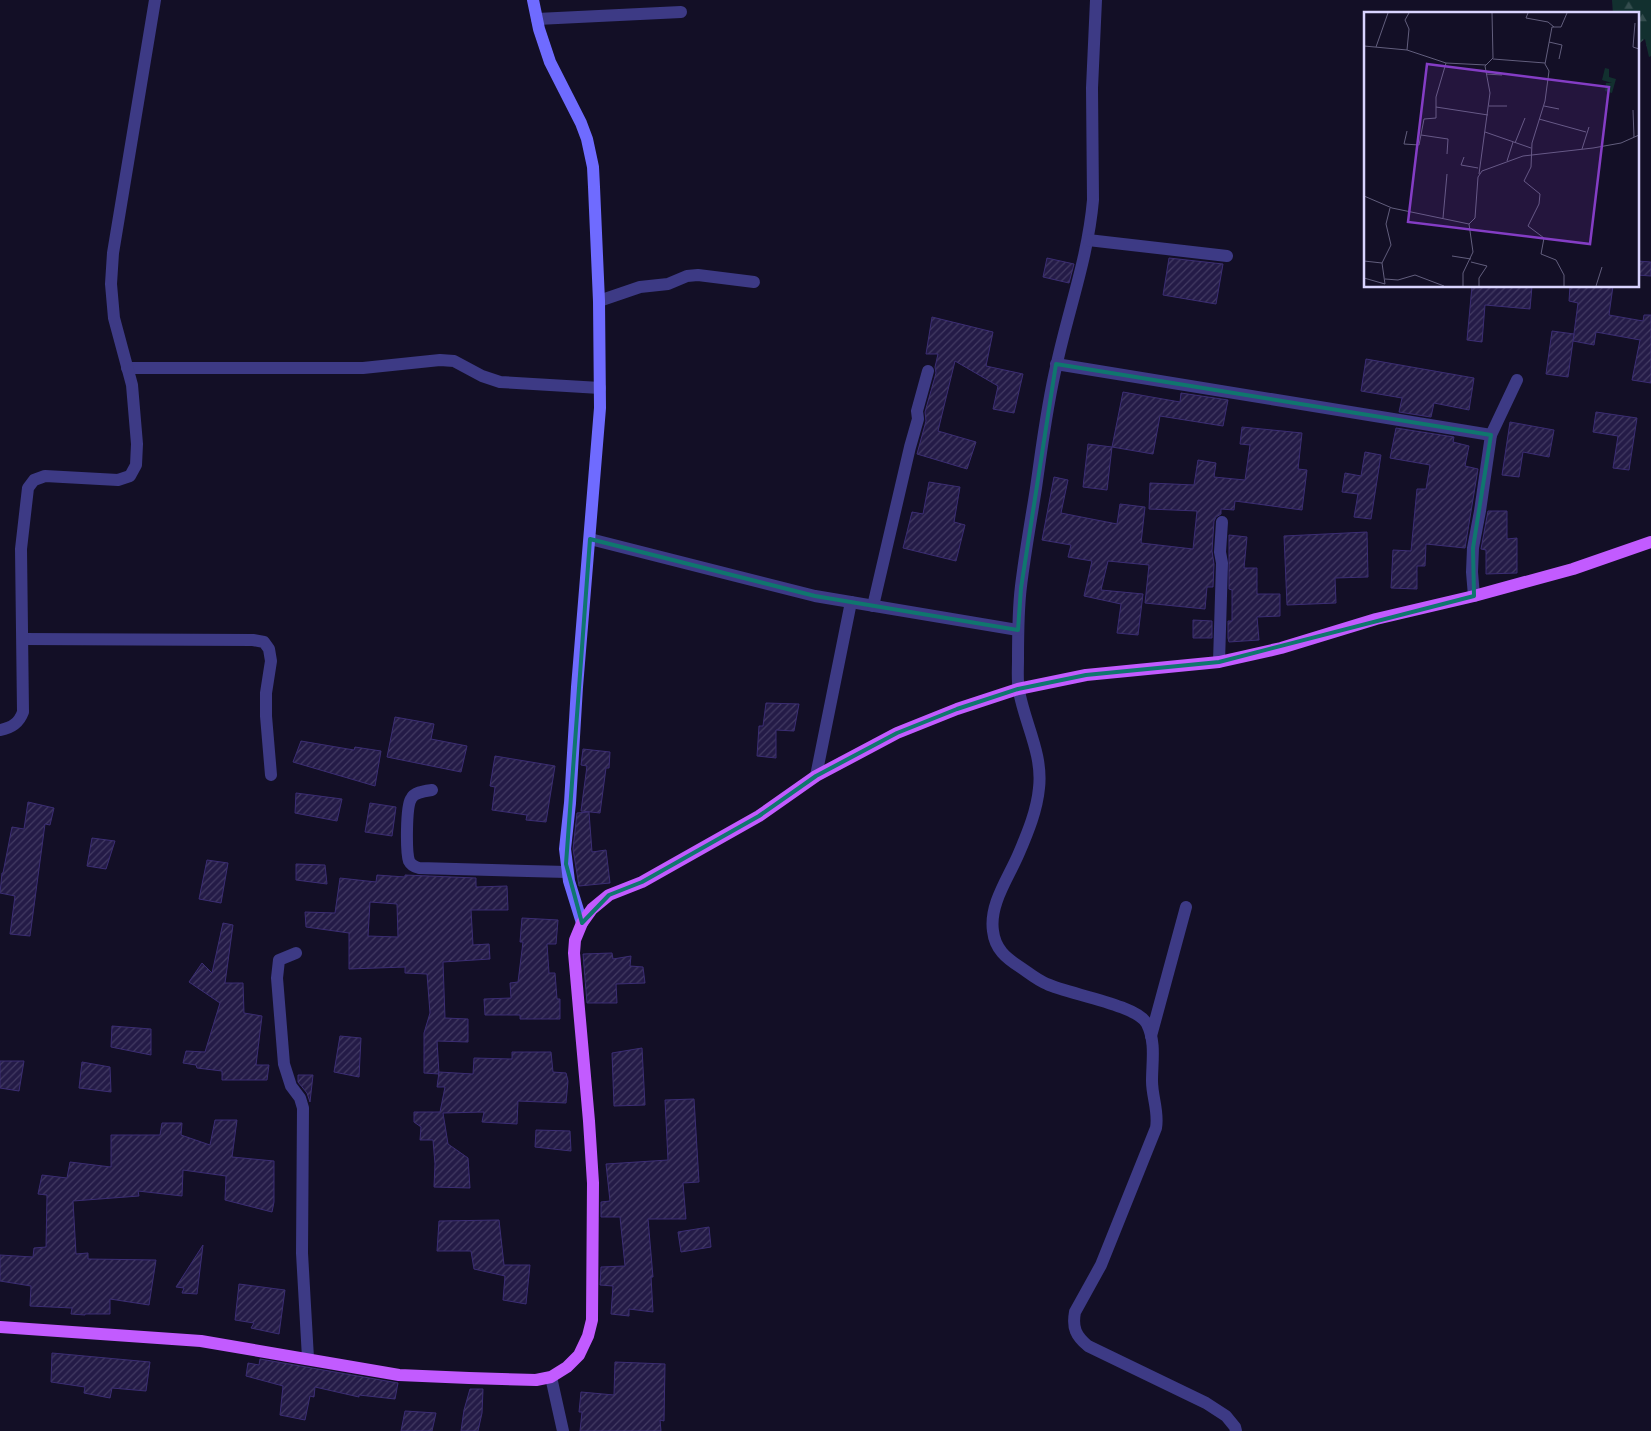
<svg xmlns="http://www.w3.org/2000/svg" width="1651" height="1431" viewBox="0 0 1651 1431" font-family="'PT Sans Narrow',sans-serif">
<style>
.forest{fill:url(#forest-firs)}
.building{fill:url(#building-hatch);stroke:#3b2d73;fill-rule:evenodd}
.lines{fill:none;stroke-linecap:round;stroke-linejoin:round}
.street{stroke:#3d3a85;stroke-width:12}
.secondary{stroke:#6f6bff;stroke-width:12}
.primary{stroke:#c25bff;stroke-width:12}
.marked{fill:none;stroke:#0f766e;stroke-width:4;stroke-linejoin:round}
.inset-road{fill:none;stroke:#625e7d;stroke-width:1}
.view{fill:#843dc5;fill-opacity:0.15;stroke:#843dc5;stroke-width:2.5}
.inset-edge{fill:none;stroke:#d9d4ff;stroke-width:2.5}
</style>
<defs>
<pattern id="forest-firs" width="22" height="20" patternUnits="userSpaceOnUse" patternTransform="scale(1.25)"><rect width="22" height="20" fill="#12302f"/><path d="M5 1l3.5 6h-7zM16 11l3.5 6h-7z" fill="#344d4e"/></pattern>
<pattern id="building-hatch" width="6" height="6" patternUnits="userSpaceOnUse" patternTransform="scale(1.25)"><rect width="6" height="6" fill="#241b47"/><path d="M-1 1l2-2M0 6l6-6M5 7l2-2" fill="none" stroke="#433b63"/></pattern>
</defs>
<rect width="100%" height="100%" fill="#130f26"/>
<!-- forest -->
<path class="forest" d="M1612 0H1651V56L1649 57 1645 39 1637 45V14H1613Z"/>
<!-- building -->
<g class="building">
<path d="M1047 258 1074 264 1069 283 1043 277Z"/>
<path d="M1169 258 1223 264 1216 304 1163 295Z"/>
<path d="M1637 261 1651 262V276L1637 275Z"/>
<path d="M1472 286H1532L1530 309 1485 305 1482 342 1467 340Z"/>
<path d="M1570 286H1613L1609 315 1643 321 1644 315H1651V383L1632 380 1640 340 1596 332 1594 345 1573 341 1578 303 1569 301Z"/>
<path d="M932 317 993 332 986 366 1023 374 1014 413 993 409 998 386 955 361 938 431 976 442 967 469 917 454 926 421 925 412 936 373 935 367 938 354H926Z"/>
<path d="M1552 331 1574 334 1568 377 1546 374Z"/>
<path d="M1366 359 1474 378 1469 410 1434 403 1431 417 1399 412 1402 398 1361 391Z"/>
<path d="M1123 392 1180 402 1181 393 1228 400 1223 426 1160 416 1153 454 1112 447Z"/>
<path d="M1596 412 1637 418 1629 470 1613 468 1618 436 1593 432Z"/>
<path d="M1510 422 1554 430 1549 457 1523 452 1519 477 1502 475Z"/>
<path d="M1242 427 1302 433 1298 469 1307 470 1302 510 1235 501 1234 510 1221 509V514L1216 517 1214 521 1212 551 1214 564 1213 587H1207L1205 609 1145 603 1149 565 1108 561 1101 590 1143 594 1138 635 1117 633 1121 604 1084 596 1092 561 1068 557 1071 545 1042 540 1054 477 1068 480 1061 513 1117 524 1120 504 1145 507 1141 543 1193 549 1197 511 1149 509 1150 483 1194 485 1198 460 1216 463 1214 477 1245 480 1250 445 1240 444Z"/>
<path d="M1396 428 1454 437 1453 442 1469 446 1465 466 1478 469 1465 548 1426 544 1425 566H1417V589L1391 588 1393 550 1411 551 1417 489H1426L1430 465 1390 458Z"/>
<path d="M1088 444 1112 447 1107 490 1083 487Z"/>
<path d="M1365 452 1381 455 1371 519 1354 517 1358 494 1342 492 1345 473 1361 476Z"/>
<path d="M929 482 960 487 954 522 965 525 956 561 903 548 912 512 923 514Z"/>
<path d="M1488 511H1507V539L1517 538V573L1486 574V550L1481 549Z"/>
<path d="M1367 532 1368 577 1335 578 1336 603 1287 605 1284 536Z"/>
<path d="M1229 535 1247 537 1244 568H1257V594H1280V616L1257 617 1259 640 1229 642 1228 638V621H1232V590L1229 589Z"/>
<path d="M1193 620 1212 621V638H1193Z"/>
<path d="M766 703 799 704 794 731 776 730V758L757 756 759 726H763Z"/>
<path d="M395 717 434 724 431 739 467 746 461 772 387 757Z"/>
<path d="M301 741 354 750 355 747 381 751 375 786 293 762Z"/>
<path d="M583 749 610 752 609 768H606L600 813 581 811 587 766 581 765Z"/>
<path d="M495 756 555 766 546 822 526 820 527 815 492 810 495 787 490 786Z"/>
<path d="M296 793 342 799 337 821 295 813Z"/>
<path d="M28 802 54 808 50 825 45 824 30 936 10 934 15 896 0 893 2 873H3L12 827 24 829Z"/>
<path d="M370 803 396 807 392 836 365 832Z"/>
<path d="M589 812 592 852 606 850 610 883 579 886 573 849 577 813Z"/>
<path d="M92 838 115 841 106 869 87 866Z"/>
<path d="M207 860 228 863 221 903 199 899Z"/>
<path d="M296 864 325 865 327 884 296 880Z"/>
<path d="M377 875 405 877V875L476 878V887L507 886 508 910H471L473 945 489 944 490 959 443 962 445 1018 468 1019V1042L437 1041 439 1074 424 1073V1033L430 1013 427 974 405 973V967L349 969V933L306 927 305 912 335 913 340 878 376 882ZM370 902 397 904 398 937 368 936Z"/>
<path d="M522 918 558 920 556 944H547L549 973H555L557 999H560V1019H520V1015H485L484 999 511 998 510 983 518 982 523 942H520Z"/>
<path d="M223 923 233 925 225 983H243L244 1013 262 1016 256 1065H269L267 1080H222V1071L197 1068 196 1065 183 1063 186 1051 205 1052 220 1003 189 982 202 963 212 973Z"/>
<path d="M612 953 613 959 631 956 630 966 643 967 645 983 616 984 617 1003H587L583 954Z"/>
<path d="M112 1026 151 1029V1055L111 1047Z"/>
<path d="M340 1036 361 1038 359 1077 334 1072Z"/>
<path d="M642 1048 645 1105 614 1106 612 1053Z"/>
<path d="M512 1052H551L553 1072 566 1073 568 1081 566 1103 518 1101 517 1124 482 1122 484 1112 443 1113 448 1144 468 1158 470 1188 434 1187 435 1164 433 1140H420L421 1127 414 1122V1112H440L445 1087H437L439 1072 473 1074 474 1058 512 1059Z"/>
<path d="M0 1061H24L19 1091 0 1088Z"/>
<path d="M82 1062 110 1067 111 1092 79 1088Z"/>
<path d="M298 1075H313L310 1102 307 1093 298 1082Z"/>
<path d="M694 1099 699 1182 683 1183 686 1219H648L653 1277H651L653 1312 629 1309V1316L611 1314 613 1286 600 1285 601 1267 625 1266 620 1217H601V1202L610 1201 606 1164 668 1160 665 1100Z"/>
<path d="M215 1120H237L232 1157 274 1161V1202L272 1212 225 1200 226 1176 183 1170 182 1196 138 1191 139 1196 73 1201 76 1254 88 1253V1259L156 1260 149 1305 110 1299V1314H85V1315L71 1314 72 1308 30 1306 31 1286 0 1281V1255L33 1257 34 1248 46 1247 47 1195 38 1194 42 1175 67 1178 70 1162 111 1167V1135H160L162 1123H182L181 1135 210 1145Z"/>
<path d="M536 1130 570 1131 571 1151 535 1147Z"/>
<path d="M499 1220 504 1265H530L526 1304 503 1300 505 1276 474 1269 471 1251H437L439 1221Z"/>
<path d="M709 1227 711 1247 681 1252 678 1232Z"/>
<path d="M203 1245 197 1294 182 1293 184 1288 176 1287Z"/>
<path d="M239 1284 285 1290 279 1334 251 1328 254 1323 235 1320Z"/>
<path d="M52 1353 150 1362 146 1391 112 1388 110 1398 84 1393 85 1387 51 1382Z"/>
<path d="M260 1359 398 1383 395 1399 359 1395V1397L315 1387 314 1397 310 1396 305 1420 280 1415 283 1386 246 1376 248 1363 259 1365Z"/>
<path d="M615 1362 665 1364 664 1421 660 1420 661 1431H580L582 1412H579L581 1392 614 1395Z"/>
<path d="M470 1389H483L482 1413 478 1431H461L464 1410Z"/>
<path d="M405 1411 436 1413 432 1431H401Z"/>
</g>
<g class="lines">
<!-- street -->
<g class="street">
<path d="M1096 0 1092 88 1093 200C1088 257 1069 308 1057 363 1047 404 1042 446 1036 488 1031 520 1025 553 1021 586 1018 610 1018 635 1018 660 1018 670 1017 681 1019 691 1025 724 1043 754 1039 788 1037 810 1028 832 1019 853 1009 877 989 904 993 931 995 949 1006 958 1020 967 1029 973 1037 980 1047 984 1068 994 1138 1005 1147 1024 1156 1042 1152 1062 1152 1081 1152 1097 1159 1112 1156 1128L1101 1265 1075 1312C1072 1328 1076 1336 1088 1346L1206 1403 1226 1416 1235 1427 1236 1431"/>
<path d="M537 19 681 12"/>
<path d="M1088 240 1227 256"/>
<path d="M599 301 640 287 668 284 687 276 698 275 754 282"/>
<path d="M1056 364 1491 435"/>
<path d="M127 368H363L440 360 454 361 482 376 500 382 600 388"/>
<path d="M590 539 815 596 1018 630"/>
<path d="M1474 596 1472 572 1473 548 1480 511 1491 435 1517 380"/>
<path d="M873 606 910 447 918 419 917 411 928 371"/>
<path d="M23 639 253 640 264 642 269 649 271 661 266 693V716L271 775"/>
<path d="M1219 662 1222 563 1220 552 1222 522"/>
<path d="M0 730C12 728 19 723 23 712L21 549 28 488 34 480 45 476 118 480 130 476 136 465 137 444 132 385 114 318 111 284 113 253 155 0"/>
<path d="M816 776 851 602"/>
<path d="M432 790C425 791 414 792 411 799 406 807 406 852 409 861 411 865 415 867 419 868L567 872"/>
<path d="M296 953 279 960 277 978 284 1064 291 1086 300 1098 303 1108 302 1253 308 1358"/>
<path d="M1151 1036 1186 907"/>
<path d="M551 1377 563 1431"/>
</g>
<!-- secondary -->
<path class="secondary" d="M533 0 539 29 550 62 581 123 587 139 593 167 594 187 599 301 600 408 577 687 570 803 565 849 569 881 582 923"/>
<!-- primary -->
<path class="primary" d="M0 1327 201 1341 399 1375 469 1378 536 1380 551 1377 567 1367 579 1355 588 1336 592 1320 593 1183 589 1121 574 953 575 940 582 923 592 909 609 895 642 882 759 816 816 776 897 733 957 709 1018 689 1086 675 1219 662 1281 648 1376 619 1474 596 1573 569 1651 542"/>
</g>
<!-- marked area -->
<path class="marked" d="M1056 364 1491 435 1473 548 1474 596 1219 662 1086 675 1018 689 957 709 897 733 816 776 759 816 642 882 609 895 582 923 566 864 590 539 815 596 1018 630 1021 588Z"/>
<!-- overview -->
<g transform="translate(1364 12)">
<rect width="275" height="275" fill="#130f26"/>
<path d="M241 56 245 57V65L252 67 248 81 241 79 242 71H248L238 68Z" fill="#12302f"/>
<path class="inset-road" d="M164 1 162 6 184 10 190 15M271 11 269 35 275 37M185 30 198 33 195 47M0 34 43 38 82 51 122 53M12 35 24 1M43 38 45 17 41 8 45 1M129 47 181 51M122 62 138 63M125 94H143M180 94 195 97M72 95 124 103M269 98 270 125M175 107 222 120M43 119 40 132 55 133 60 107 72 106V85L82 51M121 120 167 136M57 123 84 127 83 142M151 131 161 106M218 137 225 115M100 145 97 153 114 156M143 149 149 130M115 162 126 81 121 54 129 46 128 1M0 184 28 196 105 212 111 206 114 165 118 159 159 144 229 136 257 131 275 123M79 206 83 162M88 244 107 247M0 249 18 251M107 250 123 254 115 266V274M0 266 21 272 18 251 27 233 22 212 26 196M21 267 34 268 51 263 80 274M99 274V261L109 240 105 212M200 274V263L192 248 177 242 180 226 164 214 175 192 176 182 160 169 167 155 168 131 181 89 185 59 181 52 188 15H197L203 1M232 274 238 255"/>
<path class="view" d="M63 52 245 75 226 232 44 210Z"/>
<rect width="275" height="275" class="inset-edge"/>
</g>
</svg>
